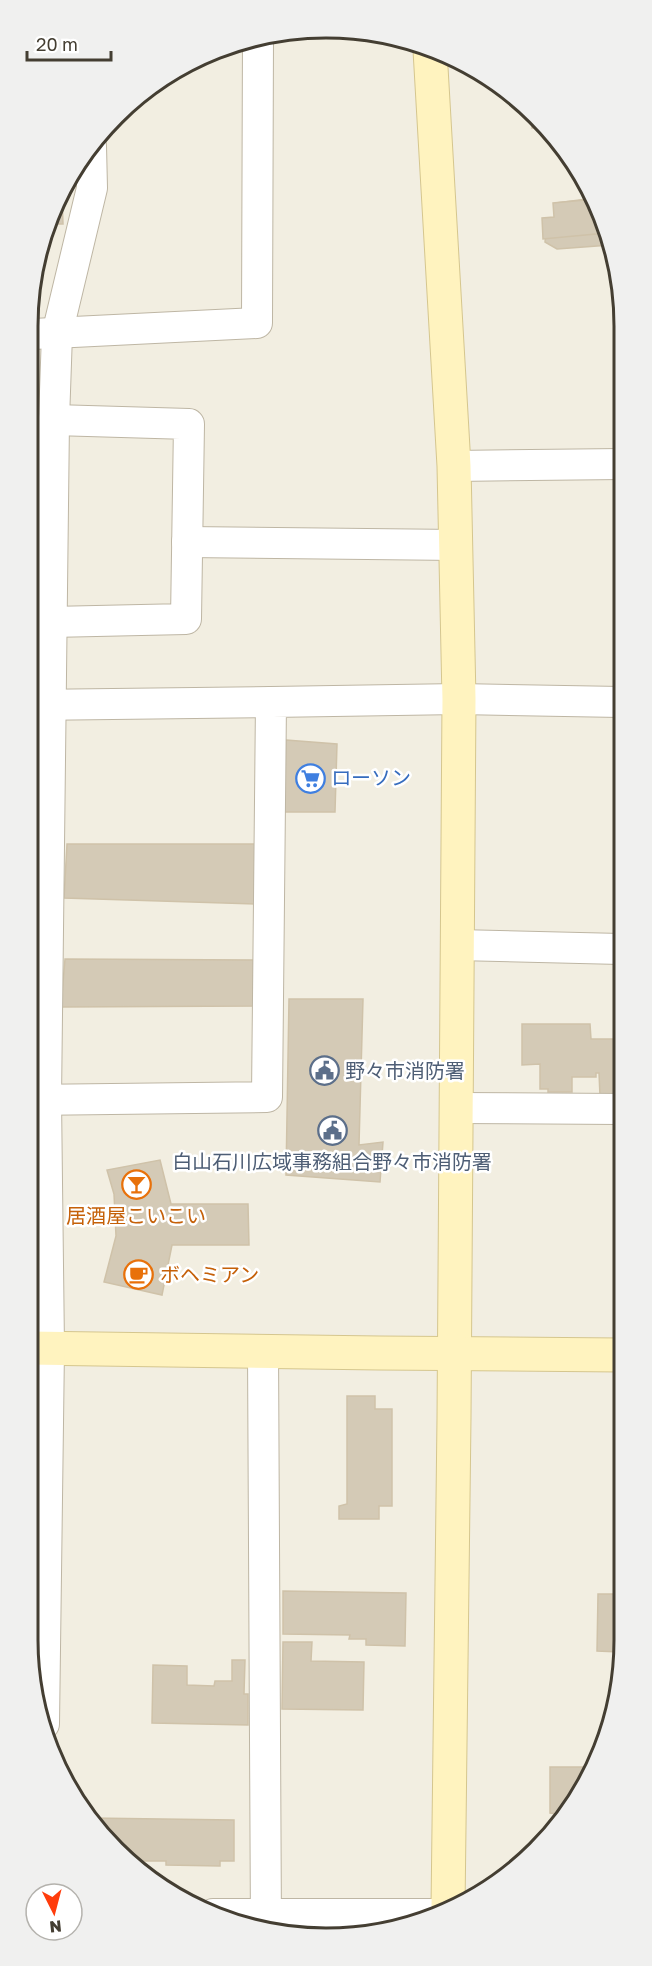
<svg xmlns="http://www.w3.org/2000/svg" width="652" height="1966" viewBox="0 0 652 1966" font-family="'Golos Text','Noto Sans JP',sans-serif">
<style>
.building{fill:#d4cab6;stroke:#cfc2a9;stroke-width:1.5}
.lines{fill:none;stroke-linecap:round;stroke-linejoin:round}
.street-casing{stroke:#beb6a4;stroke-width:32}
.secondary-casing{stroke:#d5c68e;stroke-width:35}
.street{stroke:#fff;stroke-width:30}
.secondary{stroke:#fff3bf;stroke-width:33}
.labels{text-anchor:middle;stroke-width:5;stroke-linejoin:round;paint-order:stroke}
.shop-label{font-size:20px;fill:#366cbe;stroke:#fff;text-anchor:start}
.service-label{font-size:20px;fill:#4e5e75;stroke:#fff;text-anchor:start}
.food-label{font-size:20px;fill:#c56008;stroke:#fff}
.rim{fill:none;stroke:#443e32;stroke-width:3}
</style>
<rect width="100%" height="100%" fill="#f2eee1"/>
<!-- building -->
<g class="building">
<path d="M531 110 538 115 545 125 533 126Z"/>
<path d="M532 110 538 115 546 127 532 128Z"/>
<path d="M62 197 63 224H51Z"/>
<path d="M595 198 610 245 557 249 545 242 547 223 556 222V203Z"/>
<path d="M596 199 606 233 543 239 542 218 554 217 553 203Z"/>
<path d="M286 740 337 744 335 812H284Z"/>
<path d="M67 844H257L255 904 64 898Z"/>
<path d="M65 959 258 960 256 1006 61 1007Z"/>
<path d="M289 999H363L359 1145 383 1142 380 1182 286 1175Z"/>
<path d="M522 1024H590L591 1039H621V1095L600 1096 599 1073H596V1077H572V1092H548V1089H540V1064L522 1065Z"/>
<path d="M160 1160 171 1204H248L249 1245H172L162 1295 104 1282 116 1236 114 1194 107 1170Z"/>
<path d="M347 1396H375V1409H392V1506H379V1519H339V1506L347 1504Z"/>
<path d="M32 1441 34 1486H28V1442Z"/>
<path d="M283 1591 406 1593 405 1646 366 1645V1639H349L350 1635 283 1634Z"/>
<path d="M598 1594H619V1652L597 1651Z"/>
<path d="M283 1642H312L311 1661 364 1662 363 1710 282 1709Z"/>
<path d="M232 1660H245L244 1694H248V1725L152 1723 153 1665 187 1666V1685L214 1686 215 1681H232Z"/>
<path d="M550 1767H591L574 1806 566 1815 550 1813Z"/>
<path d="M90 1818 234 1820V1861H220V1866L166 1865V1861H138L137 1865 101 1837Z"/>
</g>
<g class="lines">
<defs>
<g id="street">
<path d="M33 334 257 323 258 37"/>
<path d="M454 466 622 464"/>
<path d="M187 542 457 545"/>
<path d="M51 622 186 619 189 424 54 420"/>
<path d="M31 705 271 702"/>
<path d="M457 945 621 949"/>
<path d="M29 1100 267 1097 271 702 459 699 621 702"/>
<path d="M456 1108 621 1109"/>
<path d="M263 1351 266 1930"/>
<path d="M44 1724 49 1348 46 1099 54 420 57 334 92 188 91 146"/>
<path d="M213 1914H437"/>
</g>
<g id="secondary">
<path d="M430 50 454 466 459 699 454 1418 448 1909"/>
<path d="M28 1348 379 1353 620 1355"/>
</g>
</defs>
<!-- street casing -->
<use href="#street" class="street-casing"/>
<!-- secondary casing -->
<use href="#secondary" class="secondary-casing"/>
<!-- street -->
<use href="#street" class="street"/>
<!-- secondary -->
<use href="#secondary" class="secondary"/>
</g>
<!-- icons -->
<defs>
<symbol id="supermarket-ring" viewBox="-11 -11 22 22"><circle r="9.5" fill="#fff" stroke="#3f7fe0" stroke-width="1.5"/><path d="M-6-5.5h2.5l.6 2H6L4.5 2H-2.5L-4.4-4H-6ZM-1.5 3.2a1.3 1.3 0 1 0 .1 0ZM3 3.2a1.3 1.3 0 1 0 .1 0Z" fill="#3f7fe0"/></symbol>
<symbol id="civic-ring" viewBox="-11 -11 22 22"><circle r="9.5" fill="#fff" stroke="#5c6f8a" stroke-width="1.5"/><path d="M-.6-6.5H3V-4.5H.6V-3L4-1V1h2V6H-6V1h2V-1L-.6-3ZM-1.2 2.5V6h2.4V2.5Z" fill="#5c6f8a"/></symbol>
<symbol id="bar-ring" viewBox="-11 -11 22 22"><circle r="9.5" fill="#fff" stroke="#e8710a" stroke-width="1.5"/><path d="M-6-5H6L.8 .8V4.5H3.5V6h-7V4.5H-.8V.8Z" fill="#e8710a"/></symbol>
<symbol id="cafe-ring" viewBox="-11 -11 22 22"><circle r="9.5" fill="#fff" stroke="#e8710a" stroke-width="1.5"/><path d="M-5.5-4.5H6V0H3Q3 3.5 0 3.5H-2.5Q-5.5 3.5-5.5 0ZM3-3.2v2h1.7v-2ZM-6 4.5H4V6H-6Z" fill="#e8710a"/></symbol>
</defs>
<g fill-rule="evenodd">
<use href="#supermarket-ring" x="294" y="762" width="33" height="33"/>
<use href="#civic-ring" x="308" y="1054" width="33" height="33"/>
<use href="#civic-ring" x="316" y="1114" width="33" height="33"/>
<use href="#bar-ring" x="120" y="1168" width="33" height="33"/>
<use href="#cafe-ring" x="122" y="1258" width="33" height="33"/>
</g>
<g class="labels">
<!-- shop labels -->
<g class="shop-label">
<text x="331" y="785">ローソン</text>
</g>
<!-- service labels -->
<g class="service-label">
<text x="345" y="1078">野々市消防署</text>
<text x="332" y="1169" text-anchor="middle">白山石川広域事務組合野々市消防署</text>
</g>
<!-- food labels -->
<g class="food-label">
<text x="136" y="1223">居酒屋こいこい</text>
<text x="160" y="1282" text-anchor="start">ボヘミアン</text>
</g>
</g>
<!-- crop -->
<path d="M0 0H652V1966H0ZM326 38H326A288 288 0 0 1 614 326V1640A288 288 0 0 1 326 1928H326A288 288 0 0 1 38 1640V326A288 288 0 0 1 326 38Z" fill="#f0f0ef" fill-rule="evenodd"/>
<path class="rim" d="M326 38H326A288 288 0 0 1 614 326V1640A288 288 0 0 1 326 1928H326A288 288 0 0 1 38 1640V326A288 288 0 0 1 326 38Z"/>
<!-- north arrow -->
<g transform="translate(54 1912) rotate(174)"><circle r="28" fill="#ffffff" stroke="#b4b2ad" stroke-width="1.5"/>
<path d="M0-4.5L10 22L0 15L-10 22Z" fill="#ff3c0c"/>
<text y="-9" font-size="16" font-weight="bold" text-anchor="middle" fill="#443e32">N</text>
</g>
<!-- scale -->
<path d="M27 51v9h84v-9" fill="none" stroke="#443e32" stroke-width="3"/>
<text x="36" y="51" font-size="18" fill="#443e32" stroke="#ffffff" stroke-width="4.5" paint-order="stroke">20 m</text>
</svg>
